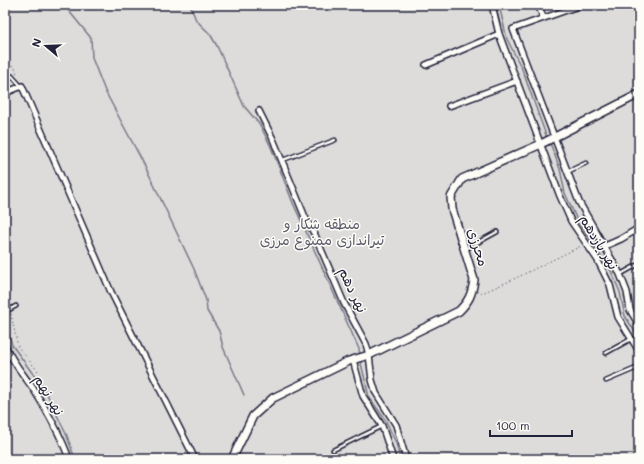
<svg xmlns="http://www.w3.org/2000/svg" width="644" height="464" viewBox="0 0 644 464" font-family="Mali,'Playpen Sans Arabic',sans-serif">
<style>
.green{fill:#dddcdb;stroke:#807f8b}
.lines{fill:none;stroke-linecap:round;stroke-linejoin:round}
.stream{stroke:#787885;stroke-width:1.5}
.lane-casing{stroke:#22223b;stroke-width:5.5}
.street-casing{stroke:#22223b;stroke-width:8}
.secondary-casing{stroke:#22223b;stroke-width:10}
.path{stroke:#22223b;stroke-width:1;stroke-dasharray:1 3;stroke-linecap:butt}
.lane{stroke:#fdfcf7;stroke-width:2.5}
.street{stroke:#fdfcf7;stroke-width:5}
.secondary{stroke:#fdfcf7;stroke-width:7}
.labels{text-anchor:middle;stroke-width:3;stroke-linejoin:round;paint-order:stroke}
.park-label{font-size:14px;fill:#5a5a6b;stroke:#fdfcf7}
.street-label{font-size:14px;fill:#22223b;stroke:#fdfcf7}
</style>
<rect width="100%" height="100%" fill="#fdfcf7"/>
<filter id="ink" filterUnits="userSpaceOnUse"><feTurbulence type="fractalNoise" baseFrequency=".025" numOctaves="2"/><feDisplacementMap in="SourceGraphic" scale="8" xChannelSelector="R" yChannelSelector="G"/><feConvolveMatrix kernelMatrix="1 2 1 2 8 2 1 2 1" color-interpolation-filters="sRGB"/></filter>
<g filter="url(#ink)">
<!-- green -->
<rect class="green" x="5" y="5" width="634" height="454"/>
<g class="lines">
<!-- stream -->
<g class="stream">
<path d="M64 5 91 38 92 58 105 91 146 168 194 269 206 300 207 311 219 331 223 347 244 395"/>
<path d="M190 5 196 20 210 34 217 46 244 106 260 125 271 147 293 203 359 349 360 356"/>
<path d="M499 5 507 39 522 69 547 138"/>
<path d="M550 143 560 169 565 193 577 220 611 271 620 292 625 316 639 338"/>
<path d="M5 322 12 345 46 392 67 436 75 459"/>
<path d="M360 359 369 397 386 421 396 443 400 459"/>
</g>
<defs>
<g id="lane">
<path d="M5 74 12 76 21 86"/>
<path d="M283 160 335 140"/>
<path d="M567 172 586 163"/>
<path d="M466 249 497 232"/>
<path d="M621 274 639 264"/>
<path d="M5 312 16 306"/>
<path d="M606 353 631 339"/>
<path d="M606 381 639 367"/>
<path d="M333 450 382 426"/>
</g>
<g id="street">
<path d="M492 5 499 34"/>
<path d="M538 5 543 17"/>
<path d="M581 5 513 29 579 202 620 274 627 292 630 310 639 325"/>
<path d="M426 65 499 34 560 196 571 221 597 259 610 285 618 317 639 351"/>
<path d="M5 93 22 86 111 292 195 459"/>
<path d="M449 106 517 81"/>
<path d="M259 111 273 139 305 217 315 235 344 303 366 344 369 355 372 380 376 393 396 425 406 459"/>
<path d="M605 246 621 239 639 228"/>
<path d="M5 345C12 362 24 375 34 390 47 411 61 435 69 459"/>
<path d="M353 360 363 396 382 426 393 459"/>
</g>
<path id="secondary" d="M232 459 253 416 273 398 349 361 369 355 459 311C469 301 472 294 474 280L452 209 451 197 462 179 541 144 639 94"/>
</defs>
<!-- lane casing -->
<use href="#lane" class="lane-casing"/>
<!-- street casing -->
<use href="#street" class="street-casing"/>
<!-- secondary casing -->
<use href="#secondary" class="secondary-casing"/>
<!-- path -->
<g class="path">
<path d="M5 56C8 63 14 65 17 72L15 73"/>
<path d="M477 292 482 293 510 281 581 246"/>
<path d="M11 314 18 347 38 371"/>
</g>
<!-- lane -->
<use href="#lane" class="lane"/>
<!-- street -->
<use href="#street" class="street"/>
<!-- secondary -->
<use href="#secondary" class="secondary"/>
</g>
</g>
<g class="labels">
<!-- park labels -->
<g class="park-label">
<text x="322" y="229">منطقه شکار و<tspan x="322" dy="16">تیراندازی ممنوع مرزی</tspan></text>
</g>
<!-- street labels -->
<g class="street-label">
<text transform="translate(599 242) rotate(59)" y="5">نهر یازدهم</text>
<text transform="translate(478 247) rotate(72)" y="5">محرزی</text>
<text transform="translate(353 290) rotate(65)" y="5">نهر دهم</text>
<text transform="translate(49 395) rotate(59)" y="5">نهر نهم</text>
</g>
</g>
<!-- margin -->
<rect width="644" height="464" fill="none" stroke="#fdfcf7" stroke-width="20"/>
<rect x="10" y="10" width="624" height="444" fill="none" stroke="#22223b" stroke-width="1.5" filter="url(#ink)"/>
<!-- north arrow -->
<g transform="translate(46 46) rotate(289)" stroke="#fdfcf7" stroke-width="3" paint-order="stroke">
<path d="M0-3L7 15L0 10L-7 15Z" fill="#22223b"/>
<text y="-6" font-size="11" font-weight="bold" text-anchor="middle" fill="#22223b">N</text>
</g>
<!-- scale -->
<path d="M490 430v6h82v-6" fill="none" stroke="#22223b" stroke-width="2"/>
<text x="496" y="430" font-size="12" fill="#22223b" stroke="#fdfcf7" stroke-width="3" paint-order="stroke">100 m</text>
</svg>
